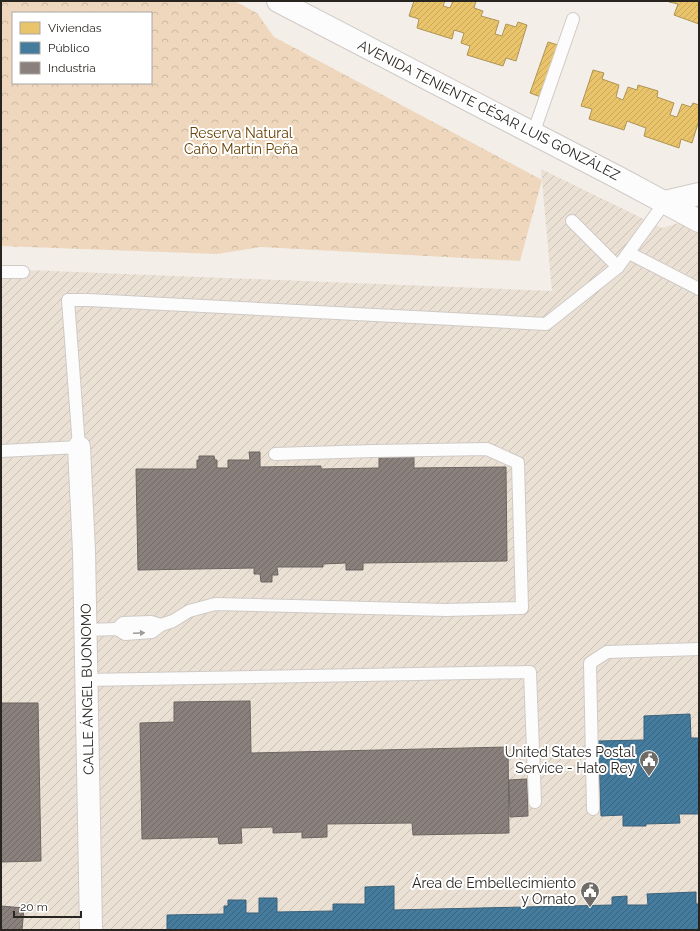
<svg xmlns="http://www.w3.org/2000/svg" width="700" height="931" viewBox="0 0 700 931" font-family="Raleway,sans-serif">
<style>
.industrial{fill:url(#industrial-furrows)}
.park{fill:url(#park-crowns);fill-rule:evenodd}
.homes{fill:url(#homes-hatch);stroke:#af9454}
.public{fill:url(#public-hatch);stroke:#3c6178}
.industry{fill:url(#industry-hatch);stroke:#6d6560}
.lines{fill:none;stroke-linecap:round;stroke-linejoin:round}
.service-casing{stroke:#cfcac6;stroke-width:14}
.minor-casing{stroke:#cfcac6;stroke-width:24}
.service{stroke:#fdfcfc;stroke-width:12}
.minor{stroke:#fdfcfc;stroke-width:22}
.oneway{fill:#9d9b99}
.labels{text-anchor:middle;stroke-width:4;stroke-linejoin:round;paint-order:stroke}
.street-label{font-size:14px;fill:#282420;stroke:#fff}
.park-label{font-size:14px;fill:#674002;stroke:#fff}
.poi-label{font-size:14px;fill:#282420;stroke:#fff;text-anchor:end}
</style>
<defs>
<pattern id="industrial-furrows" width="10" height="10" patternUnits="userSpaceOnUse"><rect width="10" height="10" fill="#eae0d4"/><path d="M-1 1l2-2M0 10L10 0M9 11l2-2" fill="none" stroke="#c9c0b6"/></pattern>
<pattern id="park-crowns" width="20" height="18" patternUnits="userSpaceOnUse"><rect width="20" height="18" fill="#eed7bc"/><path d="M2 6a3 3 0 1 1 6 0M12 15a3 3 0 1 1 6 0" fill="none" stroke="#ccb8a1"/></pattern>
<pattern id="homes-hatch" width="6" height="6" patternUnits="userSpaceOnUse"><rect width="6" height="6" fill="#e9c46a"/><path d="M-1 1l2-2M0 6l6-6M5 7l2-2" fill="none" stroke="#c8a85c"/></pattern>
<pattern id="public-hatch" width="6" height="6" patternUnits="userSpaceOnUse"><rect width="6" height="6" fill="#457b9d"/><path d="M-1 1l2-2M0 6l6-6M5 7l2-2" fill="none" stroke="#3a6580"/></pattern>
<pattern id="industry-hatch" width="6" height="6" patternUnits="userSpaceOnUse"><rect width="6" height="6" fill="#8a817c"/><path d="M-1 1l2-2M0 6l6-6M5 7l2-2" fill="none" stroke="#716965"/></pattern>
</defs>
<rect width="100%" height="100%" fill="#f3eee8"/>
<!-- industrial -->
<path class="industrial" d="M541 169 662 228 699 217V930H1V269L552 291Z"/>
<!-- park -->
<path class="park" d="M1 1H234L257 13 274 37 542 180 520 261 261 247 217 254 1 246ZM13 13H151V83H13Z"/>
<!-- homes -->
<g class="homes">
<path d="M414 1H445L443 6 450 8 453 1H476L474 8 483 11 481 16 499 21 495 34 502 36 506 24 516 27 518 22 527 25 516 61 506 58 503 66 467 55 470 46 461 43 464 33 454 30 452 39 417 28 419 19 409 16Z"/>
<path d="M670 1H699V24L674 15 678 4 669 2Z"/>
<path d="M548 42 558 45 541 97 530 93Z"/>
<path d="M593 70 604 73 602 79 619 85 616 97 623 100 628 87 637 90 638 85 658 91 657 97 674 103 670 115 677 117 682 104 691 107 693 103 699 105V120L692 143 681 139 679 148 644 136 646 128 627 121 624 130 589 119 592 109 581 106Z"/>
</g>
<!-- public -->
<g class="public">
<path d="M690 714 691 738H699V814H679L680 823 646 824V826H623V815L601 816 598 741 644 740V716Z"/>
<path d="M394 886V910L612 905V897L627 896V905H648L647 894 696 892V904H699V930H167V915L224 914V906H228V900H246V913H259V898H277V912L333 911V904H365V887Z"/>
</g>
<!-- industry -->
<g class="industry">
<path d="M249 452H260V467L321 466V469L379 468V457L414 456V468L506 467 507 561 363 563V570H346V563L323 564V567H277L278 575H272V582H261L260 574H254V568L138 570 136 469H197V460H199V456H214L215 460H217V468H228V460H250Z"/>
<path d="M250 701 251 753 508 747 509 833 413 835 412 823 327 824V837L302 838V832L273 833V827L241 828 242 843 219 844 218 837 142 839 140 723 174 722V702Z"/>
<path d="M1 703H38L41 861 1 862Z"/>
<path d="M527 779 528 816 510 817 509 780Z"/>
<path d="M1 906 24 908 22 930H1Z"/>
</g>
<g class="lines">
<defs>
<g id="service">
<path d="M533 134 573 19"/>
<path d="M572 221 618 267"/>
<path d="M629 253 699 289"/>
<path d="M1 272H23"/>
<path d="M1 451 79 447 68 300H88L546 324 618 267 665 202"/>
<path d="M117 629 123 623 151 622 161 625"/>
<path d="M86 630 117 629 125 634 152 632 161 625 173 621 189 611 215 604 446 610 522 608 518 463 487 449 373 451 275 454"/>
<path d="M86 680 530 672 535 802"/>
<path d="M593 809 590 663 607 652 699 649"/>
</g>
<g id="minor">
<path d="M278 1 619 178 699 221"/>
<path d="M665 202 699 194"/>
<path d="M79 447 84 551 91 930"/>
</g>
</defs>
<!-- service casing -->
<use href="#service" class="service-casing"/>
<!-- minor casing -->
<use href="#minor" class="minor-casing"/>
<!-- service -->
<use href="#service" class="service"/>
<!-- minor -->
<use href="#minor" class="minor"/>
</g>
<!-- one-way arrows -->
<defs><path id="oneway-solid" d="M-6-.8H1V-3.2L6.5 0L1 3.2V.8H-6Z"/></defs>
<use class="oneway" href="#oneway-solid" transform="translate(139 633) rotate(-3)"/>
<!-- icons -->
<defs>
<symbol id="civic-pin" viewBox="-11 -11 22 30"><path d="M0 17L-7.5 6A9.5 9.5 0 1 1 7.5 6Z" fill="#6f6b66" stroke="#fff"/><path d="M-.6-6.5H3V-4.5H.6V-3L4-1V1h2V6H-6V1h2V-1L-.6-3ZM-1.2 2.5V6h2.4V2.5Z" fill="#fff"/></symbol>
</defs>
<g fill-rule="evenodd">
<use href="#civic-pin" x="638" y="749" width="22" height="30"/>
<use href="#civic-pin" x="579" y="880" width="22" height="30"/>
</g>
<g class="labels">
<!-- street labels -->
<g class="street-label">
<text transform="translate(489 110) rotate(27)" y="5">AVENIDA TENIENTE CÉSAR LUIS GONZÁLEZ</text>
<text transform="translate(87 689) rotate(-91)" y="5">CALLE ÁNGEL BUONOMO</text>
</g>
<!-- park labels -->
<g class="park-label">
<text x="241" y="138">Reserva Natural<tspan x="241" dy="16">Caño Martín Peña</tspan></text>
</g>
<!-- poi labels -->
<g class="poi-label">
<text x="635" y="757">United States Postal<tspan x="635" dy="16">Service - Hato Rey</tspan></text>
<text x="576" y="888">Área de Embellecimiento<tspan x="576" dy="16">y Ornato</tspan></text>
</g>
</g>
<!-- border -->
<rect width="700" height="931" fill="none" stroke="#282420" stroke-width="4"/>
<!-- legend -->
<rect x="12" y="12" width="140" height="72" fill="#ffffff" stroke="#a9a7a6"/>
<rect x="20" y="22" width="20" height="12" fill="#e9c46a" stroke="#a9a7a6"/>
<text x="48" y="32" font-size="12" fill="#282420">Viviendas</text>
<rect x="20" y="42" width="20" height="12" fill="#457b9d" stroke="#a9a7a6"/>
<text x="48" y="52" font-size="12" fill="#282420">Público</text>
<rect x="20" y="62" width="20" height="12" fill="#8a817c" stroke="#a9a7a6"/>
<text x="48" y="72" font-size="12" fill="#282420">Industria</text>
<!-- scale -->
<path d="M14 911v6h67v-6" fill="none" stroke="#282420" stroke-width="2"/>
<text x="20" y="911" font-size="12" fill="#282420" stroke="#ffffff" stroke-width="3" paint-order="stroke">20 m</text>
</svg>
